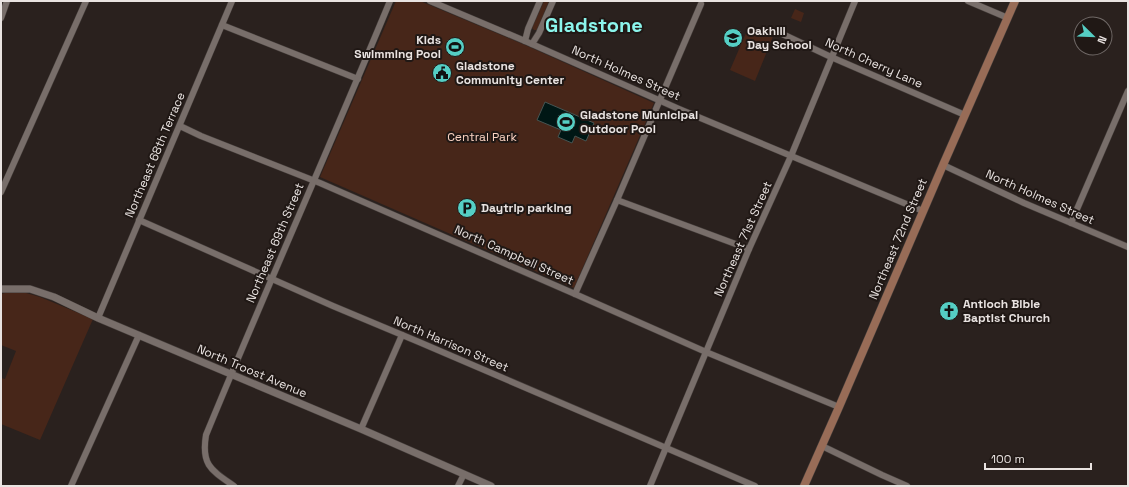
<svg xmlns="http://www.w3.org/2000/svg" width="1129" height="487" viewBox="0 0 1129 487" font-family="'Space Grotesk',sans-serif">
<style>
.green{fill:#472619}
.water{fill:#001715;stroke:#465452}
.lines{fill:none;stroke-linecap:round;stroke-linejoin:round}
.minor-casing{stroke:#463f3c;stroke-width:7}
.tertiary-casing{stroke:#463f3c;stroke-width:8}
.secondary-casing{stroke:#463f3c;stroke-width:9}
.minor{stroke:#786e6a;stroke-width:6}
.tertiary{stroke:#786e6a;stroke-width:7}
.secondary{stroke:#986c57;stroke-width:8}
.labels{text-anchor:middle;stroke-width:4;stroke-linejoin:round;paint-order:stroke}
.poi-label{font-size:12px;font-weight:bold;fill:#e9e3e1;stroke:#201815;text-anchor:start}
.street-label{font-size:12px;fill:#e9e3e1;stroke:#201815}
.park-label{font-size:12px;fill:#fbd3c2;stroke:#201815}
.town-label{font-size:20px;font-weight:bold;fill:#8bf5ec;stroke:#201815}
</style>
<rect width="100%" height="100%" fill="#2a211e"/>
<!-- green -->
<g class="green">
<path d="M396 1H420L525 45 654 103 574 288 320 177Z"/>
<path d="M544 1H549L537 30H534L532 28Z"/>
<path d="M795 9 804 13 801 22 791 18Z"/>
<path d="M765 30 774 34 755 81 730 70 746 33 759 37 763 35Z"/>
<path d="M5 293H26L40 297 93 319 40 440 1 424V378L5 379 16 351 1 345V294Z"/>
</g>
<!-- water -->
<path class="water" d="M545 102 594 123 586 141 575 136 572 143 558 137 561 130 537 120Z"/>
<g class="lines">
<defs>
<g id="minor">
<path d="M430 1 525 41 679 109 923 211"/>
<path d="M968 1 1008 18"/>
<path d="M1 18 7 1"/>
<path d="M222 25 358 79"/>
<path d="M776 31 831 57 965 115"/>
<path d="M525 41 528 29 540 1"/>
<path d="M532 44 539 33 553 1"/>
<path d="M180 126 201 136 320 183 575 294 706 352 839 407"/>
<path d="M943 165 1024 203 1128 247"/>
<path d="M1 192 86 1"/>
<path d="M617 200 749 249"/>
<path d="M139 220 333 306 419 342 755 486"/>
<path d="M1071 223 1128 91"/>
<path d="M575 294 617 200 701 4"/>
<path d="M98 318 232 1"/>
<path d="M361 429 402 335"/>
<path d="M822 446 882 475 907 486"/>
<path d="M71 486 139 335"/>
<path d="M234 486C211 470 201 465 206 435 266 289 330 146 390 1"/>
<path d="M458 486 464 474"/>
<path d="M650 486 749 249 791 156 855 1"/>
</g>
<path id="tertiary" d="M1 289H30L54 297 98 318 361 429 491 486"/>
<path id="secondary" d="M804 486 839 407 943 165 1015 1"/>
</defs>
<!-- minor casing -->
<use href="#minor" class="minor-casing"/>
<!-- tertiary casing -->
<use href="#tertiary" class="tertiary-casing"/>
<!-- secondary casing -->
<use href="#secondary" class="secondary-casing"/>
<!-- minor -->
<use href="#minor" class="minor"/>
<!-- tertiary -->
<use href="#tertiary" class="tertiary"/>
<!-- secondary -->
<use href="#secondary" class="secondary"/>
</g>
<!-- icons -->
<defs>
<symbol id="school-disc" viewBox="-11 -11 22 22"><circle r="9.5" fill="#55cec4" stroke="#201815"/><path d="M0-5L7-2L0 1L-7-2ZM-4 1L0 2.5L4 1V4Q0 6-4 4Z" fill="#111"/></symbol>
<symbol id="stadium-disc" viewBox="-11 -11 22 22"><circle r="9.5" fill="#55cec4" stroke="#201815"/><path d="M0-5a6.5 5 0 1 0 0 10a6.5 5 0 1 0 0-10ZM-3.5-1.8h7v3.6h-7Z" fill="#111"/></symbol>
<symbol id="civic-disc" viewBox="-11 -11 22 22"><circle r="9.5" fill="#55cec4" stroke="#201815"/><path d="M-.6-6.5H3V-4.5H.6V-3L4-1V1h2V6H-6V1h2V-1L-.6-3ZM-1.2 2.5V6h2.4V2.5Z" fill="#111"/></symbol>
<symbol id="parking-disc" viewBox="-11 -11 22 22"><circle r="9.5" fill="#55cec4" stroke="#201815"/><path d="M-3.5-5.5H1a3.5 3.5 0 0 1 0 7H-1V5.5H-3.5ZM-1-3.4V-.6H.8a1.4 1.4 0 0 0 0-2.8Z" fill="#111"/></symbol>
<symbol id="church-disc" viewBox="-11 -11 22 22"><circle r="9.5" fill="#55cec4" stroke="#201815"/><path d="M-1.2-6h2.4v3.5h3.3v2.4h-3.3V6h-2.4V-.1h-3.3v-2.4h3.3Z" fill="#111"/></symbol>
</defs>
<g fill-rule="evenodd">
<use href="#school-disc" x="722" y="27" width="22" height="22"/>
<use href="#stadium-disc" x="444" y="36" width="22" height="22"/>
<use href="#civic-disc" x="431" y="62" width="22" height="22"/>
<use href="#stadium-disc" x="555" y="111" width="22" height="22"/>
<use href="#parking-disc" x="456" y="197" width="22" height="22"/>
<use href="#church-disc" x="938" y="300" width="22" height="22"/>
</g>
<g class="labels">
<!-- poi labels -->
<g class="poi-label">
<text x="747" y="35">Oakhill<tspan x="747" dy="14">Day School</tspan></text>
<text x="441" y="44" text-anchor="end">Kids<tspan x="441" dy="14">Swimming Pool</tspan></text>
<text x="456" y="70">Gladstone<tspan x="456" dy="14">Community Center</tspan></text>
<text x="580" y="119">Gladstone Municipal<tspan x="580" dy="14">Outdoor Pool</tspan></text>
<text x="481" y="212">Daytrip parking</text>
<text x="963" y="308">Antioch Bible<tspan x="963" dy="14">Baptist Church</tspan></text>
</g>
<!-- street labels -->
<g class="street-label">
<text transform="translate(874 63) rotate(24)" y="4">North Cherry Lane</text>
<text transform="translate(626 73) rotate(24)" y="4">North Holmes Street</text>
<text transform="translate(155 155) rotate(-67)" y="4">Northeast 68th Terrace</text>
<text transform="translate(1040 197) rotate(24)" y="4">North Holmes Street</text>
<text transform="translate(743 239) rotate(-66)" y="4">Northeast 71st Street</text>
<text transform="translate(898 239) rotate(-67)" y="4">Northeast 72nd Street</text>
<text transform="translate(275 243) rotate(-67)" y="4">Northeast 69th Street</text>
<text transform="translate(514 255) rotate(24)" y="4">North Campbell Street</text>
<text transform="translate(451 344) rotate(23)" y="4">North Harrison Street</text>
<text transform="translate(252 371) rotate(23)" y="4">North Troost Avenue</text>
</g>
<!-- park labels -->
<g class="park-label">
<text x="482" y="141">Central Park</text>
</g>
<!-- town labels -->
<g class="town-label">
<text x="594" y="32">Gladstone</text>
</g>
</g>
<!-- border -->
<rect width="1129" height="487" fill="none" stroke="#e9e3e1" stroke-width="4"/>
<!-- north arrow -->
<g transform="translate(1093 36) rotate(113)"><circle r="19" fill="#201815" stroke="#706967"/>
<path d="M0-3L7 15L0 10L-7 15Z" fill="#55cec4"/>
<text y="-6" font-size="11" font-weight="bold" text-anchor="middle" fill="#e9e3e1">N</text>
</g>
<!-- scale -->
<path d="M985 463v6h106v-6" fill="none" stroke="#e9e3e1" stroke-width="2"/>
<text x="991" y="463" font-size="12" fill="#e9e3e1" stroke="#201815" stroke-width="3" paint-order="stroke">100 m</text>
</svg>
